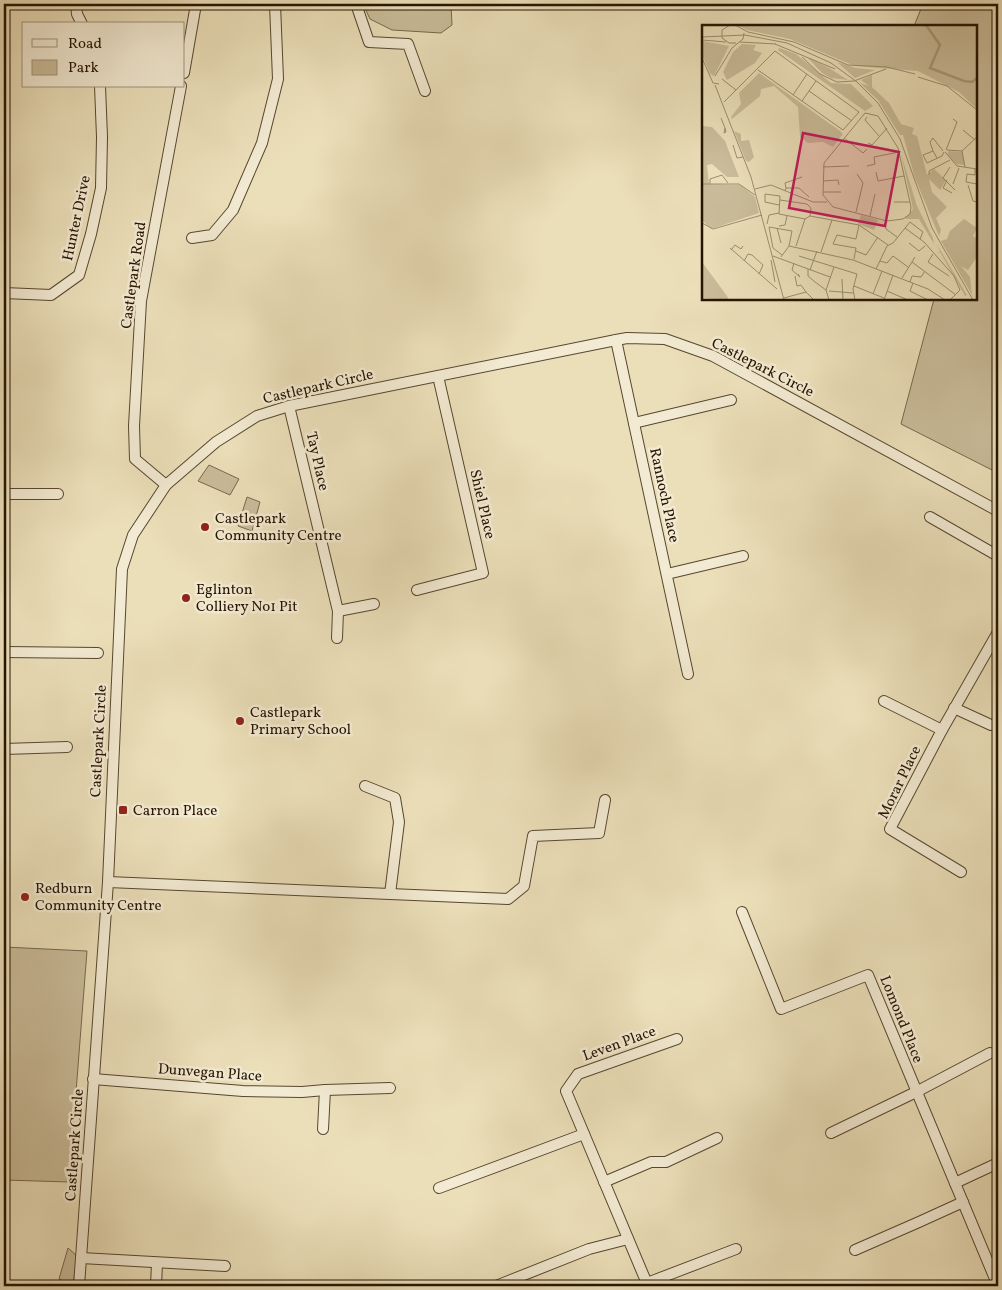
<svg xmlns="http://www.w3.org/2000/svg" width="1002" height="1290" viewBox="0 0 1002 1290" font-family="Vollkorn,serif">
<style>
.green{fill:#cabc9a;stroke:#78684d}
.lines{fill:none;stroke-linecap:round;stroke-linejoin:round}
.street-casing{stroke:#57472e;stroke-width:12}
.street{stroke:#f2ead2;stroke-width:10}
.poi-dot{fill:#8f2418;stroke:#f2ead2;stroke-width:2}
.labels{text-anchor:middle;stroke-width:5;stroke-linejoin:round;paint-order:stroke}
.street-label{font-size:15px;fill:#261400;stroke:#f2ead2}
.poi-label{font-size:15px;fill:#261400;stroke:#f2ead2;text-anchor:start}
.inset-river{fill:none;stroke:#a89a7a;stroke-width:2.5}
.inset-road{fill:none;stroke:#9c8e6f;stroke-width:1}
.view{fill:#c2185b;fill-opacity:0.15;stroke:#c2185b;stroke-width:2.5}
.inset-edge{fill:none;stroke:#261400;stroke-width:2.5}
</style>
<rect width="100%" height="100%" fill="#ebdfb9"/>
<filter id="stains"><feTurbulence type="fractalNoise" baseFrequency=".004" numOctaves="4"/><feColorMatrix values="0 0 0 0 .2 0 0 0 0 .09 0 0 0 0 .02 0 0 0 .5 -.17"/></filter>
<radialGradient id="worn" r=".72"><stop offset=".6" stop-color="#630" stop-opacity="0"/><stop offset="1" stop-color="#630" stop-opacity=".3"/></radialGradient>
<!-- green -->
<g class="green">
<path d="M363 4H451L452 25 441 33 392 30 370 19Z"/>
<path d="M923 4H998V473L901 424 934 299H976V26H914Z"/>
<path d="M209 465 239 479 230 495 198 481Z"/>
<path d="M247 497 260 502 252 531 238 526Z"/>
<path d="M4 947 87 951 69 1182 4 1180Z"/>
<path d="M68 1248 77 1256 73 1286H66V1282L59 1279Z"/>
</g>
<g class="lines">
<defs>
<g id="street">
<path d="M76 4 77 14 82 24"/>
<path d="M356 4 369 42 408 44 425 91"/>
<path d="M184 73 196 4"/>
<path d="M192 238 212 235 233 210 262 143 278 79 275 4"/>
<path d="M4 293 51 295 79 275 91 234 101 188 102 137 100 86"/>
<path d="M616 340 688 674"/>
<path d="M289 406 338 611 337 638"/>
<path d="M634 423 731 400"/>
<path d="M166 485 135 459 134 426 141 301 181 86"/>
<path d="M4 494H58"/>
<path d="M930 517 998 556"/>
<path d="M667 574 743 556"/>
<path d="M417 590 483 573 438 376"/>
<path d="M338 611 374 604"/>
<path d="M4 652 98 653"/>
<path d="M884 701 942 730"/>
<path d="M954 708 991 725"/>
<path d="M4 749 67 747"/>
<path d="M365 786 395 798 399 822 390 894"/>
<path d="M961 872 890 829 942 730 998 632"/>
<path d="M108 882 508 899 524 886 533 836 599 833 605 800"/>
<path d="M742 912 781 1009 868 975 998 1286"/>
<path d="M93 1079 243 1091 302 1092 325 1090 390 1088"/>
<path d="M323 1129 325 1090"/>
<path d="M831 1133 916 1092 990 1053"/>
<path d="M604 1182 651 1162H666L717 1138"/>
<path d="M955 1183 998 1163"/>
<path d="M439 1188 584 1134"/>
<path d="M855 1250 919 1222 963 1202"/>
<path d="M81 1258 225 1266"/>
<path d="M647 1283 736 1249"/>
<path d="M79 1286 108 882 122 569 133 535 166 485 216 442 257 416 289 406 616 340 627 338 665 339 713 356 998 511"/>
<path d="M156 1286 157 1263"/>
<path d="M496 1286 589 1249 628 1239"/>
<path d="M648 1286 566 1091 578 1074 677 1039"/>
</g>
</defs>
<!-- street casing -->
<use href="#street" class="street-casing"/>
<!-- street -->
<use href="#street" class="street"/>
</g>
<!-- markers -->
<g class="poi-dot">
<circle cx="205" cy="527" r="5"/>
<circle cx="186" cy="598" r="5"/>
<circle cx="240" cy="721" r="5"/>
<rect x="118" y="805" width="10" height="10" rx="2.5"/>
<circle cx="25" cy="897" r="5"/>
</g>
<g class="labels">
<!-- street labels -->
<g class="street-label">
<text transform="translate(76 218) rotate(-78)" y="5">Hunter Drive</text>
<text transform="translate(133 275) rotate(-82)" y="5">Castlepark Road</text>
<text transform="translate(763 367) rotate(27)" y="5">Castlepark Circle</text>
<text transform="translate(318 386) rotate(-13)" y="5">Castlepark Circle</text>
<text transform="translate(318 461) rotate(77)" y="5">Tay Place</text>
<text transform="translate(665 495) rotate(78)" y="5">Rannoch Place</text>
<text transform="translate(483 504) rotate(77)" y="5">Shiel Place</text>
<text transform="translate(98 741) rotate(-87)" y="5">Castlepark Circle</text>
<text transform="translate(899 782) rotate(-64)" y="5">Morar Place</text>
<text transform="translate(902 1019) rotate(68)" y="5">Lomond Place</text>
<text transform="translate(619 1043) rotate(-20)" y="5">Leven Place</text>
<text transform="translate(210 1072) rotate(4)" y="5">Dunvegan Place</text>
<text transform="translate(74 1145) rotate(-86)" y="5">Castlepark Circle</text>
</g>
<!-- poi labels -->
<g class="poi-label">
<text x="215" y="523">Castlepark<tspan x="215" dy="17">Community Centre</tspan></text>
<text x="196" y="594">Eglinton<tspan x="196" dy="17">Colliery No1 Pit</tspan></text>
<text x="250" y="717">Castlepark<tspan x="250" dy="17">Primary School</tspan></text>
<text x="133" y="815">Carron Place</text>
<text x="35" y="893">Redburn<tspan x="35" dy="17">Community Centre</tspan></text>
</g>
</g>
<!-- overview -->
<g transform="translate(702 25)">
<rect width="275" height="275" fill="#ebdfb9"/>
<path d="M35 0H275V84L257 67 216 46 153 41 88 14 45 5ZM0 16 27 21 12 51 8 49 0 30ZM40 19 54 20 51 25 60 28 53 38 25 55 21 47 31 27ZM77 23 94 29 129 58 149 59 171 81 163 86 76 25ZM105 32 127 43 146 55 129 53 120 48ZM135 37 154 43 173 45 153 53ZM57 48 138 106 141 109 131 122 121 117 106 118 98 112 96 82 72 61 59 64 58 71 30 94 29 92 39 79 37 68ZM170 50V62L187 78 199 99 212 103 210 109 215 111 225 150 232 144 244 155 238 165 227 154 230 167 245 182 234 193 239 205 237 211 213 153 201 110H198L176 75 158 58 167 61 159 55ZM0 101 10 102 23 116 37 152H25L10 139 5 140 7 159 39 160 53 172 57 188 9 204 0 195ZM32 106 39 109V116L47 115 52 132 47 137 44 136ZM247 126 260 127 263 140 254 139 245 129ZM199 129 215 181 231 213 232 219 217 194H203L211 184ZM159 190 176 195 172 205 156 199ZM262 194 275 203 271 211 275 214V232L266 245 259 241 268 252 270 270 239 216 245 214 248 206ZM234 218 265 270 263 271 238 227 234 229 238 226ZM0 237 25 271 27 275 0 273Z" fill="#cabc9a"/>
<path class="inset-river" d="M224 0 238 20 228 43 262 56 270 57 275 53"/>
<path class="inset-road" d="M28 0 20 5V13L27 18H34M33 0 46 7 92 17 146 40 185 42 213 49M0 12 43 10 85 18 129 38 155 57 176 78 198 114 230 203 271 275M0 15 24 17M38 17 74 19M73 19 133 44M100 32 118 49 135 57 152 56 184 44M0 33 11 58 17 59M13 51 30 23 41 14 42 8M216 52 245 61 275 85M20 54 34 65 73 26 157 87 141 105 56 45M13 60 49 152 82 275M107 66 150 96M91 70 105 49M100 76 114 56M22 77 34 65M163 88 176 91 196 123 209 182 208 189 201 194 185 196 131 182 121 170 122 138ZM165 92 163 95 177 111M19 93 23 103 24 107 22 108 23 103M261 105 273 115M142 113 161 128 165 124M166 118 170 120 185 103M31 120 35 133 41 132M244 125 255 97 251 94M245 125 260 126 263 142M231 126 228 117 231 113 241 126M260 126 275 112M243 127 255 141 275 144M235 133 231 126 221 130 225 138 240 131 242 127M165 141 173 139 172 132 197 127M121 142 147 141M248 142 241 153 253 165M273 144V150L265 149 264 157 275 159M174 147 176 156 202 151M227 150V146L248 135M245 155 241 163 250 168M121 156 136 155 137 160M0 159H37L53 170M8 159V154L20 150 26 158M251 159 257 143M266 160 271 176 275 177M84 163 83 158 100 152M53 164 69 160 111 177H125M83 166 84 163H97L107 172M121 167H139M78 175 105 179 109 183 108 191M192 177H208M77 180 63 177V169L78 171 77 189 103 194M154 187 161 158 155 149M168 191 173 169M0 198 11 204 60 190M183 198 184 204 195 212M65 199 67 190 77 188M77 201 83 200 85 191M75 203 79 218M203 203 222 217 252 251 258 265 248 275M207 218 217 226 223 221M87 221 151 235 226 264 243 275M94 221 103 194 108 191 157 200 186 220M28 223 75 264M29 225 33 220 39 224 41 221M154 226 164 230 176 212M119 227 130 195M231 229 226 237 247 251M71 231 128 252M97 231 155 249 151 264 153 275M79 232 87 221 90 206 67 202 71 223 80 230M152 234 154 223 131 219 135 210 154 214 157 200M69 235 73 257M42 236 46 229 50 230 61 240 57 249M178 236 185 238 191 231 206 242M210 237 254 270M92 238 90 245 98 252 96 249M106 244V251L113 257M174 244 185 221 191 218 208 197 221 207 218 214M108 245 115 226M93 251 95 261 99 260 104 267M200 253 213 232M140 254 141 275M113 257 124 265 127 275M208 257 210 251 219 252 223 246M211 258 208 266 226 275M152 261 182 273M124 265 132 242M127 266 151 268M185 266 206 275M171 269 180 246M82 273 104 267 112 275M182 275 191 250"/>
<path class="view" d="M101 108 197 127 183 201 87 183Z"/>
<rect width="275" height="275" class="inset-edge"/>
</g>
<!-- margin -->
<rect width="1002" height="1290" fill="none" stroke="#ebdfb9" stroke-width="20"/>
<rect x="5" y="5" width="992" height="1280" fill="none" stroke="#261400" stroke-width="2.5"/>
<rect x="10" y="10" width="982" height="1270" fill="none" stroke="#261400"/>
<!-- legend -->
<rect x="22" y="22" width="162" height="65" fill="#f2ead2" stroke="#a0947e"/>
<rect x="32" y="39" width="25" height="8" fill="#f2ead2" stroke="#a0947e"/>
<text x="68" y="48" font-size="15" fill="#261400">Road</text>
<rect x="32" y="60" width="25" height="15" fill="#cabc9a" stroke="#a0947e"/>
<text x="68" y="72" font-size="15" fill="#261400">Park</text>
<rect width="100%" height="100%" filter="url(#stains)"/>
<rect width="100%" height="100%" fill="url(#worn)"/>
</svg>
